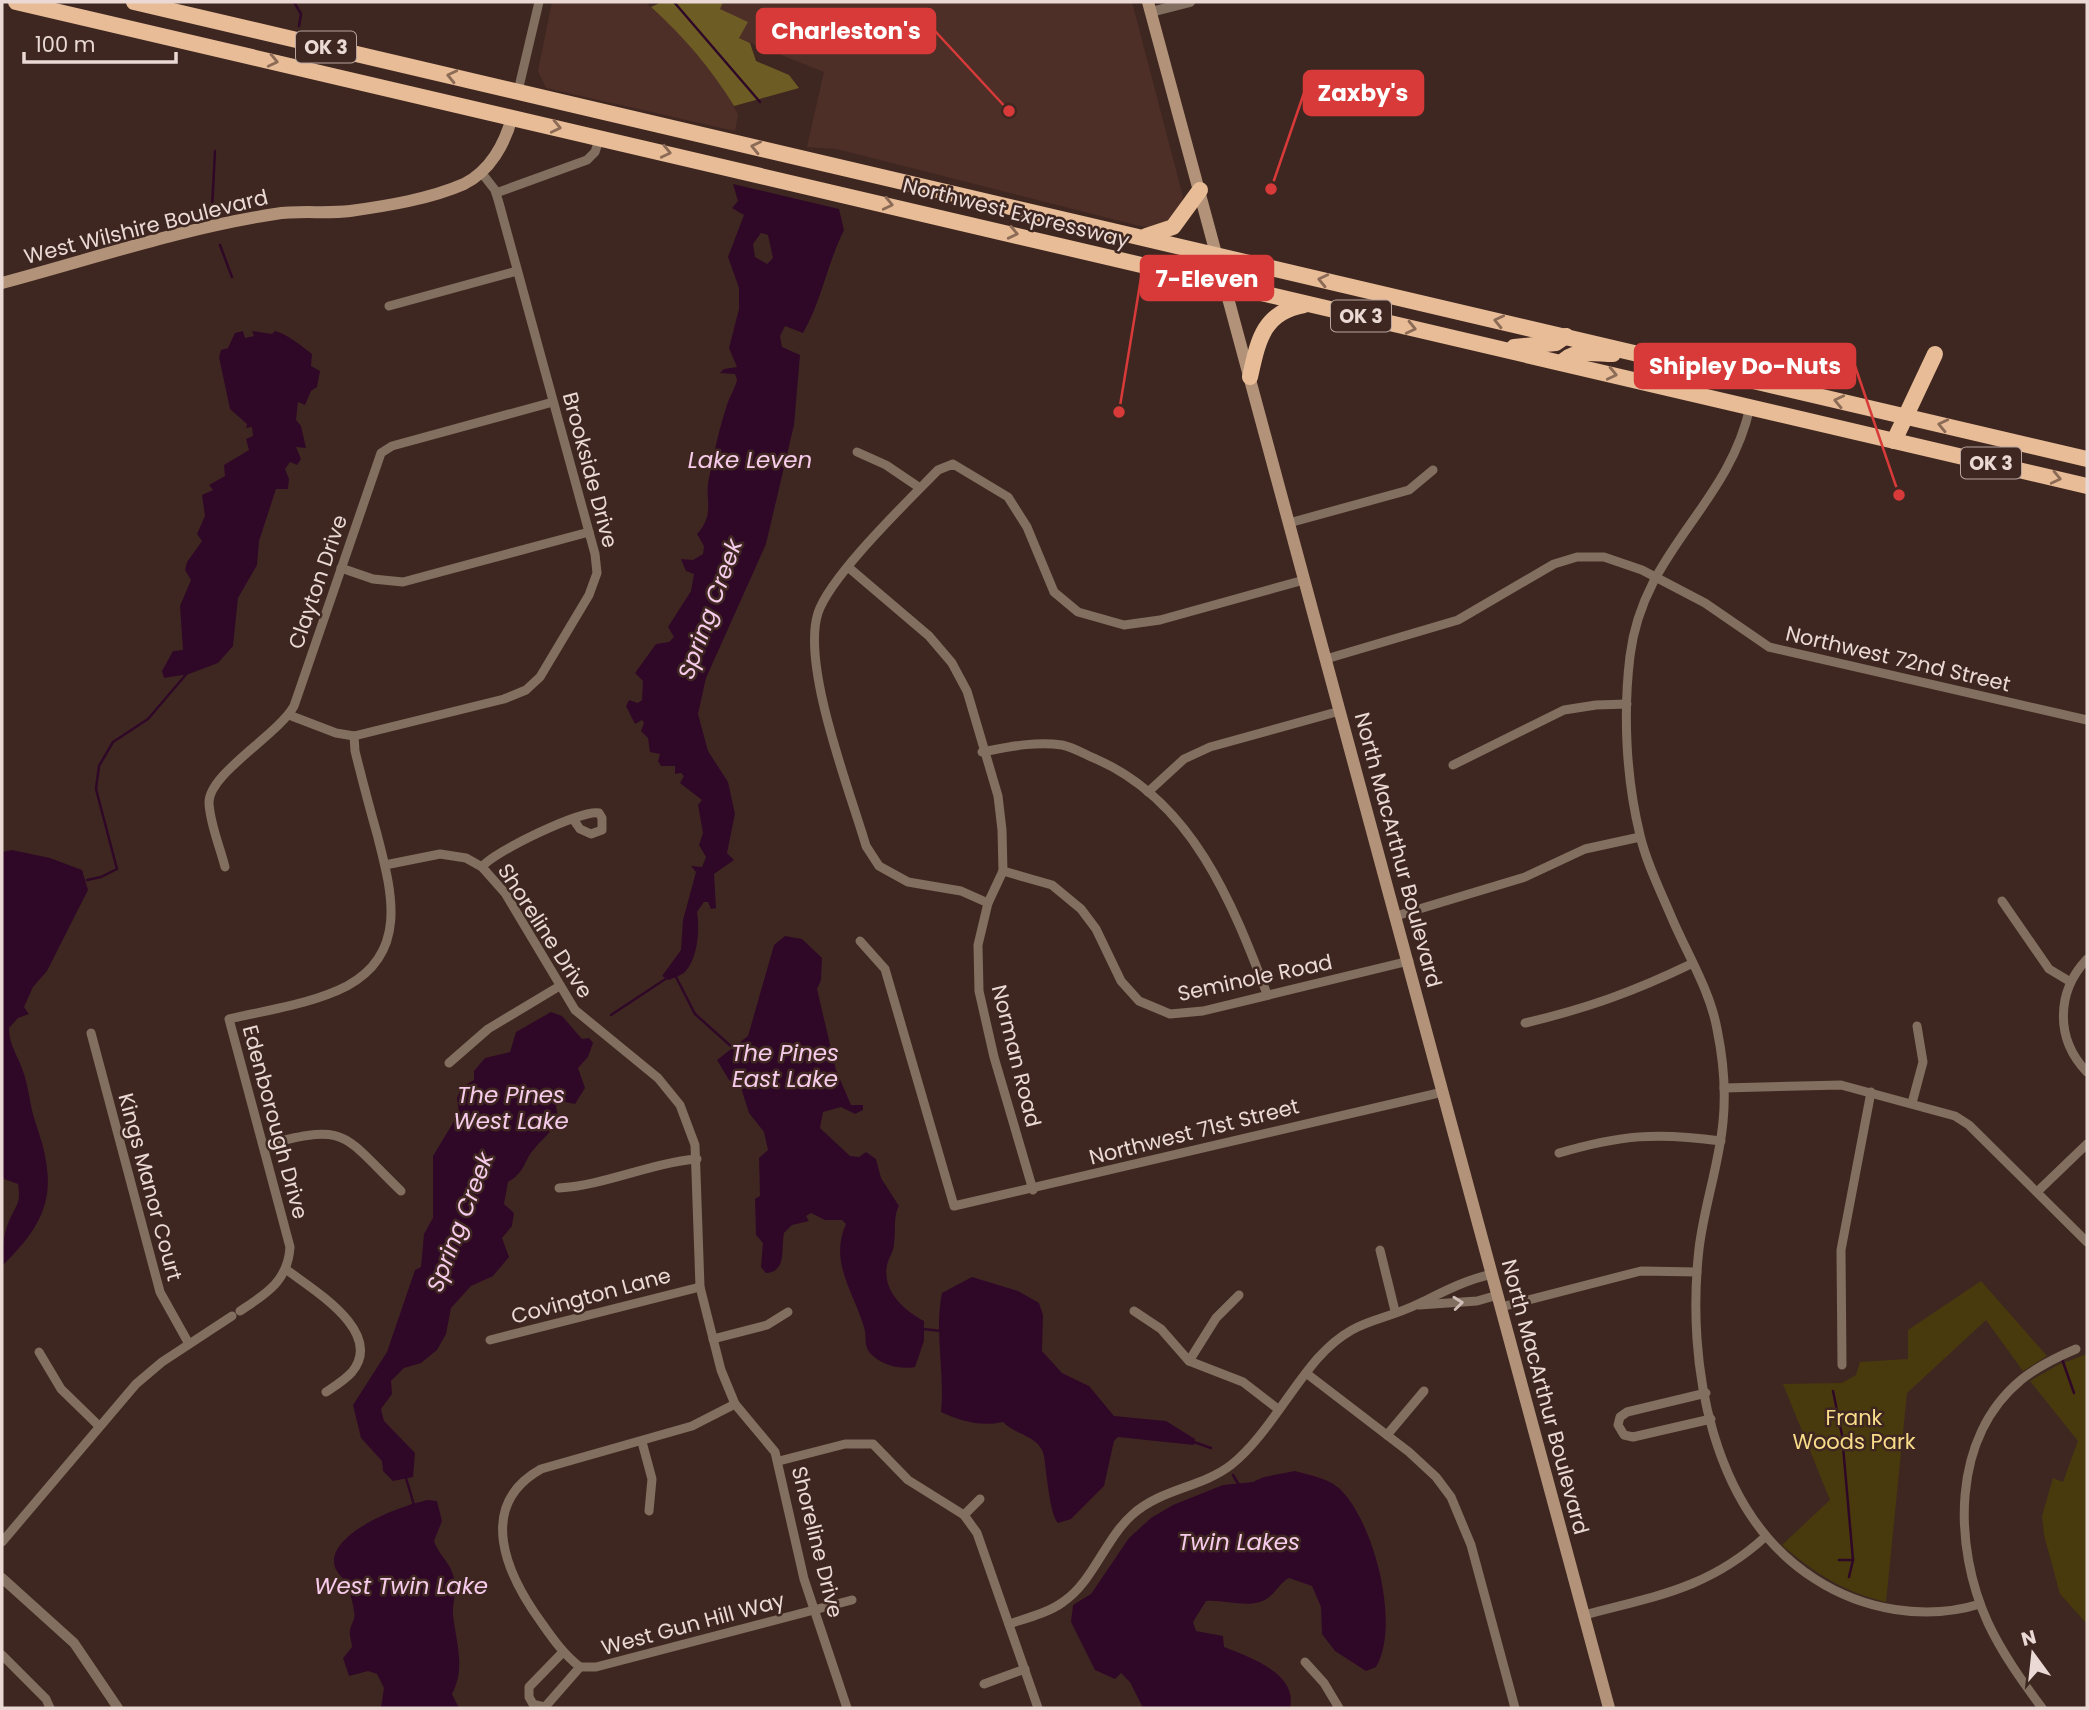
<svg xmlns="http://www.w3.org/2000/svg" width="2089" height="1710" viewBox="0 0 2089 1710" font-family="Poppins,sans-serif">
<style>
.built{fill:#4e2f27}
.green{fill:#483a0c}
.forest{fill:#6e5c25}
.water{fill:#2f0827;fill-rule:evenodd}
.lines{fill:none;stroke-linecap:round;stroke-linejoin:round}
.stream{stroke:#2f0827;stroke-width:2.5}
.minor{stroke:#826f5f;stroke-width:9}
.tertiary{stroke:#826f5f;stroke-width:10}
.secondary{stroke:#b29379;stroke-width:12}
.trunk{stroke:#e7bc96;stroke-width:16}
.oneway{stroke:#8b6a56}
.oneway2{stroke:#d0beb8}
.labels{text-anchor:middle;stroke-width:5;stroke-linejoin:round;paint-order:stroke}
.shield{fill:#3f2721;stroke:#b7a49f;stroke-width:2}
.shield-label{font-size:19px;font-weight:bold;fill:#ead9d5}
.street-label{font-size:21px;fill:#ead9d5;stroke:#3f2721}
.park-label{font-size:21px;fill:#f8dc89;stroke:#3f2721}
.water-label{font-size:23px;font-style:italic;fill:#f7cbeb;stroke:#3f2721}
.leader{fill:none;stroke:#d83a39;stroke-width:2.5}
.callout-dot{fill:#d83a39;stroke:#3f2721;stroke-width:2.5}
.callout{fill:#d83a39;stroke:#d83a39;stroke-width:2.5}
.callout-label{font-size:23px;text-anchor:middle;font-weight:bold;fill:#fff}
</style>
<rect width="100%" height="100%" fill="#3f2721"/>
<!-- built -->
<g class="built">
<path d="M552 2H645L684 37 713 71 738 114 735 131 546 88 538 71Z"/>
<path d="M723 2H1132L1183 197 1176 217 1151 228 1136 225 837 149 807 147 824 72 739 38 720 8Z"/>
</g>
<!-- green -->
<g class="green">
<path d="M1981 1281 2047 1356 2023 1371 1986 1320 1907 1393 1886 1602C1844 1592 1814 1573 1782 1545L1830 1500 1783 1384 1842 1383 1856 1375 1860 1362 1908 1359V1330Z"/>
<path d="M2087 1354V1624L2060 1594 2044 1535 2042 1516 2053 1478 2063 1482 2078 1441 2030 1381 2058 1365Z"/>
</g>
<!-- forest -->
<path class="forest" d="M662 2H723L720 9 748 22 739 38 750 43 756 61 789 75 799 88 734 106C711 68 684 37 651 7Z"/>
<!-- water -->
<g class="water">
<path d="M733 184 839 209 844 230C827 264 822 300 803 333L785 326 780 336 782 347 800 355 794 425 766 544 706 678 698 714 708 751 728 782 735 814 727 853 734 860 714 874 716 908 711 909 708 902H704L697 912C700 930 698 958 685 972 682 975 673 978 669 980L662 976 681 950 683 920 696 872 691 866 702 867 706 857 699 845 703 833 698 805 702 800 680 783 684 776 681 773 675 774V766H661L658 761 660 754 650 752 648 738 641 731 644 723 642 720 635 724 626 706 629 700 638 703 642 700 643 681 635 673 656 644 669 642 674 637 668 627 691 591 694 574 686 571 681 559 693 560 703 554 704 546 697 534C716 513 704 500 709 478 714 453 719 429 727 405 730 395 735 389 737 380L735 374 720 373 724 369 737 367 729 348 739 309V288L728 257 744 215 732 208 738 201ZM761 233 768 235 773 258 767 264 755 257 753 244Z"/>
<path d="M243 331 245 338 254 336 252 331 272 334 275 331C289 335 300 345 312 354L311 366 320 371 317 387 311 391 305 405 298 402 296 420 301 426 306 448 296 447 301 459 297 465 290 462 285 469 289 479 288 489H276L259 541 257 565 238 598 233 646 218 663 189 674 164 678 162 671 173 651 183 650 180 606 191 580 185 570 187 562 202 541 197 534 205 516 202 495 213 490 209 485 225 476 224 465 249 450 246 439 253 436 252 427 246 428 247 424 230 409 219 357 221 350 228 348 235 333Z"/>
<path d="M12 850 50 858 82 870 88 890 47 971 33 987 24 1007 29 1014 18 1018 9 1028C9 1046 19 1057 24 1074 29 1089 30 1106 35 1121 58 1186 52 1218 2 1266 2 1251 3 1235 9 1221 17 1203 21 1204 18 1184L4 1179 2 1173V852Z"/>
<path d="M785 936 802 939 822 958 821 980 817 989 836 1070 851 1105H863V1110L855 1114 841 1107 823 1112 820 1128 850 1156 859 1157 866 1152 876 1159 881 1178 899 1206C893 1215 896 1233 894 1244 894 1251 889 1257 887 1265 882 1291 904 1310 924 1321V1341L915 1367C900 1370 881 1365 870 1353 863 1344 867 1336 864 1327 853 1291 829 1261 846 1224L842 1220H825L811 1213 806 1216 809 1221 792 1225 784 1233C781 1249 787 1272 766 1273L761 1267 763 1243 756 1235 755 1199 760 1196 759 1158 768 1150 764 1132 749 1113 740 1085 729 1080 717 1060 748 1036 774 945Z"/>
<path d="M551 1012 562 1016 582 1039 589 1038 593 1043 588 1057 578 1068 585 1088 575 1104 561 1101 556 1106C561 1126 546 1135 535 1148 523 1161 526 1172 508 1182L504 1204 514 1213 512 1226 502 1238 509 1257 493 1276 471 1286 451 1308 446 1334 437 1350 421 1363 404 1368 391 1381 392 1394 381 1409 384 1421 415 1453 413 1477 393 1481 383 1471 382 1461 361 1438 353 1405 387 1352 415 1270 421 1267 424 1234 433 1218V1156L459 1113 457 1098 462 1087 474 1080V1071L485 1058 510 1052 516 1032Z"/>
<path d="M972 1277 1018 1291 1039 1303 1043 1315 1042 1351 1062 1373 1089 1386 1114 1416 1166 1421 1195 1439 1194 1445 1118 1437 1114 1441 1104 1486 1071 1519 1058 1523C1050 1516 1046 1469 1044 1456 1040 1436 1015 1435 1003 1422 980 1427 961 1421 941 1412 945 1371 934 1332 942 1293Z"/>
<path d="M1295 1471C1309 1475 1328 1478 1340 1489 1374 1522 1401 1625 1376 1667L1366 1671 1335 1651 1322 1634 1321 1607 1312 1586 1289 1578C1280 1583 1276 1592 1268 1598 1251 1610 1225 1599 1206 1601L1193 1622 1196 1631 1223 1636 1224 1647C1249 1657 1298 1673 1290 1708H1143L1130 1682 1121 1673 1115 1679 1095 1670 1071 1622 1073 1605 1091 1594 1129 1538 1151 1518 1173 1505 1223 1485 1253 1482 1264 1477Z"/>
<path d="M428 1500 437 1501 442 1521 434 1541C438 1554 451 1563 454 1578 457 1592 452 1606 453 1615 456 1642 466 1668 452 1694L459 1708H381L384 1688 377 1674 368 1671 349 1676 343 1658 352 1647C352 1643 349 1636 350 1631 351 1623 356 1620 354 1611 353 1603 350 1592 347 1585 343 1576 334 1572 334 1562 333 1531 402 1505 428 1500Z"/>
</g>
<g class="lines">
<!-- stream -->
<g class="stream">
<path d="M294 2 301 14 299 26"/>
<path d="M674 2 760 102"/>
<path d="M212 209 215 151"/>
<path d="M220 245 232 277"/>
<path d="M87 880 101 877 117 869 96 789 99 766 113 742 148 719 189 671"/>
<path d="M675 975 695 1014 733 1048"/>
<path d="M611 1015 667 978"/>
<path d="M923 1329 941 1331"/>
<path d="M2062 1359 2074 1393"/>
<path d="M1833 1391 1842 1435 1853 1560 1849 1577"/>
<path d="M1194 1442 1211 1448"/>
<path d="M1233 1475 1239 1485"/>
<path d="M406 1478 414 1505"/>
<path d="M1839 1560H1853"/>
</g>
<!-- minor -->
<g class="minor">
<path d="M518 91 539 2"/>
<path d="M496 193 587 160 595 152 600 137"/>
<path d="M389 306 517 271"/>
<path d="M1750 407C1728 507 1643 550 1630 656 1623 714 1626 778 1640 835 1646 862 1660 890 1671 916 1686 952 1710 990 1717 1029 1723 1058 1726 1092 1723 1122 1719 1165 1704 1206 1699 1249 1686 1363 1711 1513 1815 1579 1863 1610 1925 1621 1980 1604"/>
<path d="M857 452 886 465 920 488"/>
<path d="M1289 523 1409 490 1433 470"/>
<path d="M848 567 929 636 952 663 967 691 998 796 1002 830 1003 871 988 903 978 945 979 991 994 1057 1033 1190"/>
<path d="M341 568 373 579 403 582 589 532"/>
<path d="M1326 659 1458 620 1554 564 1577 557H1604L1642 570 1705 603 1769 647 2087 720"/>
<path d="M289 715 336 733 354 736 504 699 526 690 540 677 589 595 597 573 595 554 499 203 495 190 481 172"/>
<path d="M982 752C1009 747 1034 741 1062 745 1073 747 1086 755 1096 759 1192 801 1232 902 1267 994"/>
<path d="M1453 765 1564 710 1596 705 1627 704"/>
<path d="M1148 792 1184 759 1210 747 1340 711"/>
<path d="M385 865 440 854 466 858 482 867 505 893 575 1010 658 1078 680 1105 695 1145 700 1287 721 1370 735 1404 775 1452 804 1579 847 1708"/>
<path d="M225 867C220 847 210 824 209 803 208 774 278 735 294 706L381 453 392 446 553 402"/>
<path d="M482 867C493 852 582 809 599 813L602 818V830L591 834 580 829 573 819"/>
<path d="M1003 871 1052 885 1081 909 1096 929 1121 981 1139 1001 1170 1014 1203 1011 1409 961"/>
<path d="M2002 901 2049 969 2069 981"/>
<path d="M988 903 961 891 908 882 879 866 866 846C850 791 801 666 818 613 830 576 908 501 938 470L953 464 1008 497 1027 527 1054 592 1078 612 1124 625 1160 620 1304 580"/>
<path d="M1396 916 1525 877 1585 849 1640 837"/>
<path d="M860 941 885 969 954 1206 1443 1092"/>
<path d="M2087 959C2056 992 2055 1039 2087 1072"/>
<path d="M1525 1023C1588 1008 1633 992 1691 964"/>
<path d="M91 1033 160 1292 189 1344"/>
<path d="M449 1063 488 1029 558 987"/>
<path d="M1724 1088 1841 1085 1955 1116 1969 1125 2087 1242"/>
<path d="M1912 1103 1923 1062 1917 1026"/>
<path d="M264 1145C349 1123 341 1133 401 1191"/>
<path d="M1559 1153C1621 1135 1656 1132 1721 1141"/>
<path d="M559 1188C606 1185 650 1163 697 1159"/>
<path d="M2037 1192 2087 1144"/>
<path d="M1380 1250 1395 1311"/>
<path d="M287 1270C313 1290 385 1332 352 1372 345 1380 335 1386 326 1392"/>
<path d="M1419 1305 1477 1301 1498 1295"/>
<path d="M1501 1307 1641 1271 1697 1272"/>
<path d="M240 1311C266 1294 288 1281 290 1247L229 1019C267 1010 312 1004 347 986 410 952 391 889 377 834 369 806 362 779 355 751L354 736"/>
<path d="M1134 1311 1161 1329 1189 1361 1243 1382 1278 1409"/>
<path d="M713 1339 767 1325 788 1312"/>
<path d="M490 1340 700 1287"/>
<path d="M39 1352 61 1389 99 1426"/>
<path d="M1189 1361 1216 1318 1239 1295"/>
<path d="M1842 1365 1841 1250 1871 1092"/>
<path d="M1306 1373 1409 1452 1436 1477 1451 1497 1471 1545 1515 1708"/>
<path d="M1706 1393 1627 1412 1620 1417 1618 1425 1624 1435 1633 1437 1711 1419"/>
<path d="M1387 1435 1424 1391"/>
<path d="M642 1442 652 1479 649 1511"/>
<path d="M779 1461 845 1444H873L908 1480 964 1515 977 1533 1038 1708"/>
<path d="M964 1515 980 1499"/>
<path d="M2 1542 136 1384 162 1362 232 1316"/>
<path d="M1584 1615C1655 1596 1708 1589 1765 1537"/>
<path d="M1009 1624C1027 1618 1048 1613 1063 1602 1093 1582 1105 1539 1132 1515 1160 1489 1201 1488 1231 1465 1264 1439 1289 1391 1318 1358 1354 1318 1376 1324 1418 1304 1443 1292 1465 1280 1492 1274"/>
<path d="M563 1652 529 1687V1697L533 1704 545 1707 580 1667"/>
<path d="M2 1655 46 1699 50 1708"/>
<path d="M1305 1662 1324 1683 1339 1708"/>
<path d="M580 1667C564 1655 553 1639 541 1622 507 1575 475 1506 541 1469L692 1426 735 1404"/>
<path d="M580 1667H596L852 1600"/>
<path d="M984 1684 1025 1669"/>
<path d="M2042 1708C2022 1681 2002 1653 1988 1623 1953 1546 1951 1438 2021 1380 2037 1367 2057 1357 2076 1349"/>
</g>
<!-- tertiary -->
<g class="tertiary">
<path d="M1151 12 1190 2"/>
<path d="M2 1578 74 1643 118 1708"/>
</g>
<!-- secondary -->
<g class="secondary">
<path d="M1148 2 1609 1708"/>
<path d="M2 283C92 259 183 228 275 214 300 210 325 214 350 211 386 206 430 199 464 184 490 171 505 144 512 117"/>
</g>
<!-- trunk -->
<g class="trunk">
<path d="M16 2 2087 486"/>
<path d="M134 2 2087 459"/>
<path d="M1146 236 1173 227 1200 190"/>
<path d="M1514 347 1556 343 1566 336"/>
<path d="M1562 363C1573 348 1596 354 1613 354"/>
<path d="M1250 377C1258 341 1263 312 1304 305"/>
<path d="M1894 441 1935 354"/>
</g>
</g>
<!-- one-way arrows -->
<defs><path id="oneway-chevron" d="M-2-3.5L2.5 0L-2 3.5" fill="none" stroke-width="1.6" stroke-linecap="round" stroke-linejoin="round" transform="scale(1.75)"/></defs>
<g class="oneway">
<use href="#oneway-chevron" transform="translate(273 61) rotate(13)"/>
<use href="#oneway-chevron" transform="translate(452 76) rotate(-167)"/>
<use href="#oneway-chevron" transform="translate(556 127) rotate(13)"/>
<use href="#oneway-chevron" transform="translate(756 147) rotate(-167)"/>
<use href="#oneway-chevron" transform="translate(666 152) rotate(13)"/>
<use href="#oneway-chevron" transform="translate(888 204) rotate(13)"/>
<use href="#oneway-chevron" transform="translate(1013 233) rotate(13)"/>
<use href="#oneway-chevron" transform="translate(1323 280) rotate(-167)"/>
<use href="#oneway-chevron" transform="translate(1499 321) rotate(-167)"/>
<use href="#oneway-chevron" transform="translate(1411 328) rotate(13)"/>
<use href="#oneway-chevron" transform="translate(1612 374) rotate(13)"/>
<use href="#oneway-chevron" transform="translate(1839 401) rotate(-167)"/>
<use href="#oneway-chevron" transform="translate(1943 425) rotate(-167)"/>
<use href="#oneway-chevron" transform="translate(2056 478) rotate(13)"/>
</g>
<use class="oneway2" href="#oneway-chevron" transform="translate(1458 1303) rotate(-6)"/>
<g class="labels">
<!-- shield labels -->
<g class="shield">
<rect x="296" y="31.5" width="60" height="31" rx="5"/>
<rect x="1331" y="300.5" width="60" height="31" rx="5"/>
<rect x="1961" y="447.5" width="60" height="31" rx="5"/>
</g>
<g class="shield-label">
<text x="326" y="54">OK 3</text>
<text x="1361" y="323">OK 3</text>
<text x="1991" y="470">OK 3</text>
</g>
<!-- street labels -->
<g class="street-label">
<text transform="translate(1016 213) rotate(14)" y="7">Northwest Expressway</text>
<text transform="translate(146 227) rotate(-14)" y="7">West Wilshire Boulevard</text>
<text transform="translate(590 470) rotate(75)" y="7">Brookside Drive</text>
<text transform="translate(318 582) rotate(-71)" y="7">Clayton Drive</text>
<text transform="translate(1898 659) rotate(13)" y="7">Northwest 72nd Street</text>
<text transform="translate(1398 850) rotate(75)" y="7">North MacArthur Boulevard</text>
<text transform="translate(545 931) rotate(57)" y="7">Shoreline Drive</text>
<text transform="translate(1255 978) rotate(-12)" y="7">Seminole Road</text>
<text transform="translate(1016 1056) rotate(76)" y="7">Norman Road</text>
<text transform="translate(275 1122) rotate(75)" y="7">Edenborough Drive</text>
<text transform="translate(1194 1132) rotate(-14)" y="7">Northwest 71st Street</text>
<text transform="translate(150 1187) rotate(75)" y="7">Kings Manor Court</text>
<text transform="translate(591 1296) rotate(-15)" y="7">Covington Lane</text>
<text transform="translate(1545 1397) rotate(75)" y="7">North MacArthur Boulevard</text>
<text transform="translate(817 1542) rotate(76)" y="7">Shoreline Drive</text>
<text transform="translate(693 1624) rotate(-15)" y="7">West Gun Hill Way</text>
</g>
<!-- park labels -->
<g class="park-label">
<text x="1854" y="1425">Frank<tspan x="1854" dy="24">Woods Park</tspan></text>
</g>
<!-- water labels -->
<g class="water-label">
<text x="750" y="468">Lake Leven</text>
<text transform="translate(710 609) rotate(-70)" y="8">Spring Creek</text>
<text x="785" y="1061">The Pines<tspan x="785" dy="26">East Lake</tspan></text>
<text x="511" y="1103">The Pines<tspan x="511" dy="26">West Lake</tspan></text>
<text transform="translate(460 1222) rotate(-69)" y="8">Spring Creek</text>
<text x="1239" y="1550">Twin Lakes</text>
<text x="401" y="1594">West Twin Lake</text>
</g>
</g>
<!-- callouts -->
<path class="leader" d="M1009 111L935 31M1271 189L1304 93M1119 412L1141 278M1899 495L1855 366"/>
<g class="callout-dot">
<circle cx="1009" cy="111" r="7"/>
<circle cx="1271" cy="189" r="7"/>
<circle cx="1119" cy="412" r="7"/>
<circle cx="1899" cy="495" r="7"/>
</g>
<g class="callout">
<rect x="757" y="9" width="178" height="44" rx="7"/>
<rect x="1304" y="71" width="119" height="44" rx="7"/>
<rect x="1141" y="256" width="132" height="44" rx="7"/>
<rect x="1635" y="344" width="220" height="44" rx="7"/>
</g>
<g class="callout-label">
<text x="846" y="39">Charleston's</text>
<text x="1363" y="101">Zaxby's</text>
<text x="1207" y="287">7-Eleven</text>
<text x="1745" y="374">Shipley Do-Nuts</text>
</g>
<!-- border -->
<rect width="2089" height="1710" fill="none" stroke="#ead9d5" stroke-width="7"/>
<!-- north arrow -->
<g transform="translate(2033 1654) rotate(345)" stroke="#3f2721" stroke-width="5" paint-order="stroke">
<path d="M0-5L12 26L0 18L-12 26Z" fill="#ead9d5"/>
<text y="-10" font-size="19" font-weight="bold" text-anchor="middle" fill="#ead9d5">N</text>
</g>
<!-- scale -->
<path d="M24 52v10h152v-10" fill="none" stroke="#ead9d5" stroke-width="3.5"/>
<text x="35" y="52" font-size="21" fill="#ead9d5" stroke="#3f2721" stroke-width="5" paint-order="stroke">100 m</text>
</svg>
